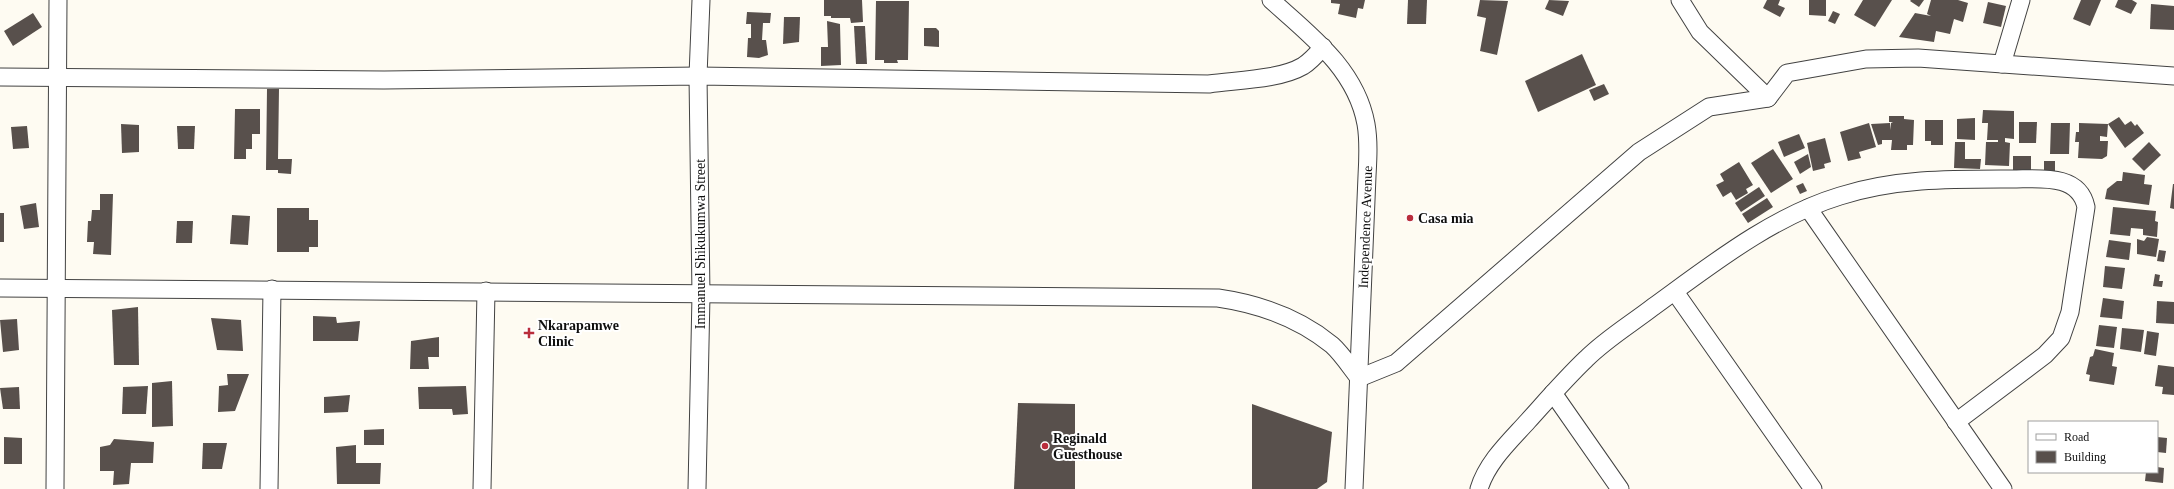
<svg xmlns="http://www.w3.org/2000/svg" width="2174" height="489" viewBox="0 0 2174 489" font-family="Georgia,serif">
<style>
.building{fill:#58504c}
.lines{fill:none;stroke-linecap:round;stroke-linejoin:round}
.minor-casing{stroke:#424242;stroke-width:19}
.minor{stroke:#fff;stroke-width:17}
.poi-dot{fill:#b92d3c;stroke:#fff;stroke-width:1.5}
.labels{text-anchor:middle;stroke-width:4;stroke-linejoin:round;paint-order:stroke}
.poi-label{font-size:14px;font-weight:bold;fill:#0f0f0f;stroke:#fff;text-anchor:start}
.street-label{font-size:14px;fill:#0f0f0f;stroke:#fff}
</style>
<rect width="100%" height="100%" fill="#fefbf2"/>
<!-- building -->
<g class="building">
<path d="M824 0H862L863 22 851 23 850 18H831V16H824Z"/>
<path d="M1331 0H1365L1363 9 1358 8 1356 18 1338 14 1340 4 1331 3Z"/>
<path d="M1408 0H1427L1426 24H1407Z"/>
<path d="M1480 0 1508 1 1497 55 1480 51 1486 18 1477 16Z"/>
<path d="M1549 0 1569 1 1563 16 1545 9Z"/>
<path d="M1767 0H1780L1778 5 1785 8 1780 17 1763 8Z"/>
<path d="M1809 0H1826V16L1809 15Z"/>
<path d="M1863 0H1892L1875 27 1854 15Z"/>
<path d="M1911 0H1924L1919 7 1910 1Z"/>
<path d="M1931 0H1958L1968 3 1963 22 1954 19 1950 34 1936 31 1934 42 1899 37 1915 13 1931 16 1927 14Z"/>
<path d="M2081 0H2101L2090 26 2073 19Z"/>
<path d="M2118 0H2132L2137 3 2131 14 2115 7Z"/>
<path d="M876 1H909L908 60H897L898 63H884V60H875Z"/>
<path d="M1988 2 2006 6 2001 27 1983 23Z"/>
<path d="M2151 4 2174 6V30L2150 29Z"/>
<path d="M1833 11 1840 14 1835 24 1828 21Z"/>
<path d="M747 12 771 13 770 23H763L762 40H766L768 55 759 58 747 57 748 38H751V24H746Z"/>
<path d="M33 13 42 27 13 46 4 31Z"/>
<path d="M784 17H800L799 42 783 44Z"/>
<path d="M827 21 840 24 841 65 821 66V47H828Z"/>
<path d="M854 26H865L867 64H856Z"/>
<path d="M924 28H936L939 31V47L924 46Z"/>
<path d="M1582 54 1596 85 1538 112 1525 81Z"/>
<path d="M1604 84 1609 94 1594 101 1589 90Z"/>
<path d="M267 89H279L278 159H292L291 174 278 173V170H266Z"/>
<path d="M235 109H260V134H252V149H246V159H234Z"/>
<path d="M1983 110 2014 111V139L2005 138V142L2010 143 2009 166 1985 165 1986 142H1998V140H1987L1988 123H1982Z"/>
<path d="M1889 116H1904V119L1914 120 1913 145H1907V150H1891L1892 140H1882V144L1878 145 1871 124 1890 123 1891 130V123L1893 122H1889Z"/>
<path d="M2119 117 2125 125 2131 121 2135 126 2137 124 2144 133 2125 148 2108 124 2107 137 2100 136V141H2108L2107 156 2102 159 2078 158 2079 142H2075L2076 132H2079V123L2108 124Z"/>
<path d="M1975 118V140L1957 139V119Z"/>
<path d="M1925 120H1943V145H1931V141H1925Z"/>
<path d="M2019 122H2037L2036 143H2019Z"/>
<path d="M1869 123 1876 147 1859 152 1861 158 1848 161 1840 132Z"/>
<path d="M2051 123H2070L2069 154H2050Z"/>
<path d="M121 124 139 125V152L122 153Z"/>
<path d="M27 126 29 148 13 149 11 127Z"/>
<path d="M177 126H195L194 149H178Z"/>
<path d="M1799 134 1805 148 1784 157 1778 142Z"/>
<path d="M1825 138 1831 162 1824 164 1825 168 1813 171 1807 143Z"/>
<path d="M1955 142H1965V159H1981L1980 169 1954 168Z"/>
<path d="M2149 142 2161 155 2144 171 2132 159Z"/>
<path d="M1773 149 1793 179 1771 193 1751 163Z"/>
<path d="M1808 154 1811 167 1800 174 1794 162Z"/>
<rect x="2013" y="156" width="18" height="15"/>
<rect x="2044" y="161" width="11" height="11"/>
<path d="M1739 162 1753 185 1746 189 1748 193 1736 200 1731 192 1723 197 1716 185 1724 181 1720 174Z"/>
<path d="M2123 172 2145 175 2144 184 2152 185 2149 205 2105 199 2107 189 2117 181H2122Z"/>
<path d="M1803 183 1807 191 1800 194 1796 186Z"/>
<path d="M2173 184H2174V209L2170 208Z"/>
<path d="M1759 187 1765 196 1741 212 1735 203Z"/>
<path d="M100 194H113L111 255 93 254 94 242H87L88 221H91L92 210H100Z"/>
<path d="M1767 198 1773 207 1748 223 1742 214Z"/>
<path d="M36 203 39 227 24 229 20 206Z"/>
<path d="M2113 207 2156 211 2155 221 2158 222 2157 237 2143 235V229L2131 228 2130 236 2110 234Z"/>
<path d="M277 208H309V220H318V247H309V252H277Z"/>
<rect x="0" y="213" width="4" height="29"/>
<path d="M232 215 250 216 248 245 230 244Z"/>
<path d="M177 221H193L192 243H176Z"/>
<path d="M2147 237 2159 239 2156 257 2137 254V239L2144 241Z"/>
<path d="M2109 240 2131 243 2129 260 2106 257Z"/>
<path d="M2159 250 2166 251 2164 262 2157 261Z"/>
<path d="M2105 266 2125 268 2122 289 2103 287Z"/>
<path d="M2155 274 2160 275 2159 281H2163L2162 287 2153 286Z"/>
<path d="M2103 298 2124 301 2122 319 2100 317Z"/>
<path d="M2157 301 2174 302V324L2156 323Z"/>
<path d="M138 307 139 365H114L112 310Z"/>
<path d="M313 316 336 317 337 323 360 321 358 341H313Z"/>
<path d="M211 318 241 320 243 351 217 350Z"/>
<path d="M17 319 19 350 3 352 0 320Z"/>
<path d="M2099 325 2117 327 2114 348 2096 346Z"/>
<path d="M2122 328 2144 330 2141 352 2120 349Z"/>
<path d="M2147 331 2159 333 2156 356 2144 354Z"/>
<path d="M439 337V357H428L429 369H410L411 341Z"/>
<path d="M2095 349 2114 353 2112 366 2117 367 2114 385 2089 381 2090 375 2086 374 2090 357 2093 356Z"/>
<path d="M2158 365 2174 367V395L2162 394 2163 387 2155 386Z"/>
<path d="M227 374H249L235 411 218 412 219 386 228 385Z"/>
<path d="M172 381 173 426 152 427V383Z"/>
<path d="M148 386 146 414H122L123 387Z"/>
<path d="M466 386 468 414 453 415 452 409H419L418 387Z"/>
<path d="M19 387 20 409H3L0 388Z"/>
<path d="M350 395 348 412 324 413V397Z"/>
<path d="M1018 403 1075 404V489H1014Z"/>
<path d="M1252 404 1332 432 1327 482 1317 489H1252Z"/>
<path d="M384 429V445H364V430Z"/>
<path d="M4 437 22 438V464H4Z"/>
<path d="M2157 437 2167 438 2166 453 2157 452Z"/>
<path d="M114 439 154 442 153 463H131L129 484 113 485 114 471H100V447L110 445Z"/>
<path d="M203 443H227L222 469H202Z"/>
<path d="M356 445V463H381L380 484H337L336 447Z"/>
<path d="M2157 467 2164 468 2163 483 2145 481 2146 472H2157Z"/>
</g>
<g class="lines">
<defs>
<g id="minor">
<path d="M1271 0C1310 35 1356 69 1366 124 1369 141 1368 158 1367 176L1354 489"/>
<path d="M1680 0 1700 32 1768 98"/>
<path d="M2002 64 2021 0"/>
<path d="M0 77 384 80 698 76 1209 84C1236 80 1279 80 1303 66 1311 61 1317 54 1323 47"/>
<path d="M1808 208 2003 489"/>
<path d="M0 288 1218 298C1259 304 1299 318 1332 345 1342 354 1351 368 1359 378L1396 363 1639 152 1709 107 1768 98 1787 73 1866 59 1918 58 2174 76"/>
<path d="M1675 292 1813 489"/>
<path d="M1553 393 1620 489"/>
<path d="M55 489 58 0"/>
<path d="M269 489 272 289"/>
<path d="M482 489 486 291"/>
<path d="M697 489 701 295 698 76 701 0"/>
<path d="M1479 489C1487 462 1510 441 1528 421 1547 400 1566 378 1586 359 1606 339 1631 324 1653 307 1711 265 1771 217 1840 196 1897 178 1953 179 2012 179 2039 179 2079 173 2086 207L2070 312 2061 338 2045 355 1956 422"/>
</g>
</defs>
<!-- minor casing -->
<use href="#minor" class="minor-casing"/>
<!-- minor -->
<use href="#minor" class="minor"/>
</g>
<!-- markers -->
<g class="poi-dot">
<circle cx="1410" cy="218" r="4"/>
<path d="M527 327h4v4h4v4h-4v4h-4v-4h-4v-4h4z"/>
<circle cx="1045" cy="446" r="4"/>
</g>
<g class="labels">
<!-- poi labels -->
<g class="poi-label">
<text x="1418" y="223">Casa mia</text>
<text x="538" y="330">Nkarapamwe<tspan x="538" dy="16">Clinic</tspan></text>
<text x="1053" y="443">Reginald<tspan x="1053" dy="16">Guesthouse</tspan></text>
</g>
<!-- street labels -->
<g class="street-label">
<text transform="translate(1365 227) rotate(-88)" y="5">Independence Avenue</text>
<text transform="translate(700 244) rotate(-90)" y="5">Immanuel Shikukumwa Street</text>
</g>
</g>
<!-- legend -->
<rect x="2028" y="421" width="130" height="52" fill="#ffffff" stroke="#9f9f9f"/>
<rect x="2036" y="434" width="20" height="6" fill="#ffffff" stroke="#9f9f9f"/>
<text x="2064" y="441" font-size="12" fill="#0f0f0f">Road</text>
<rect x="2036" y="451" width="20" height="12" fill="#58504c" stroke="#9f9f9f"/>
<text x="2064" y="461" font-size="12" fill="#0f0f0f">Building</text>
</svg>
